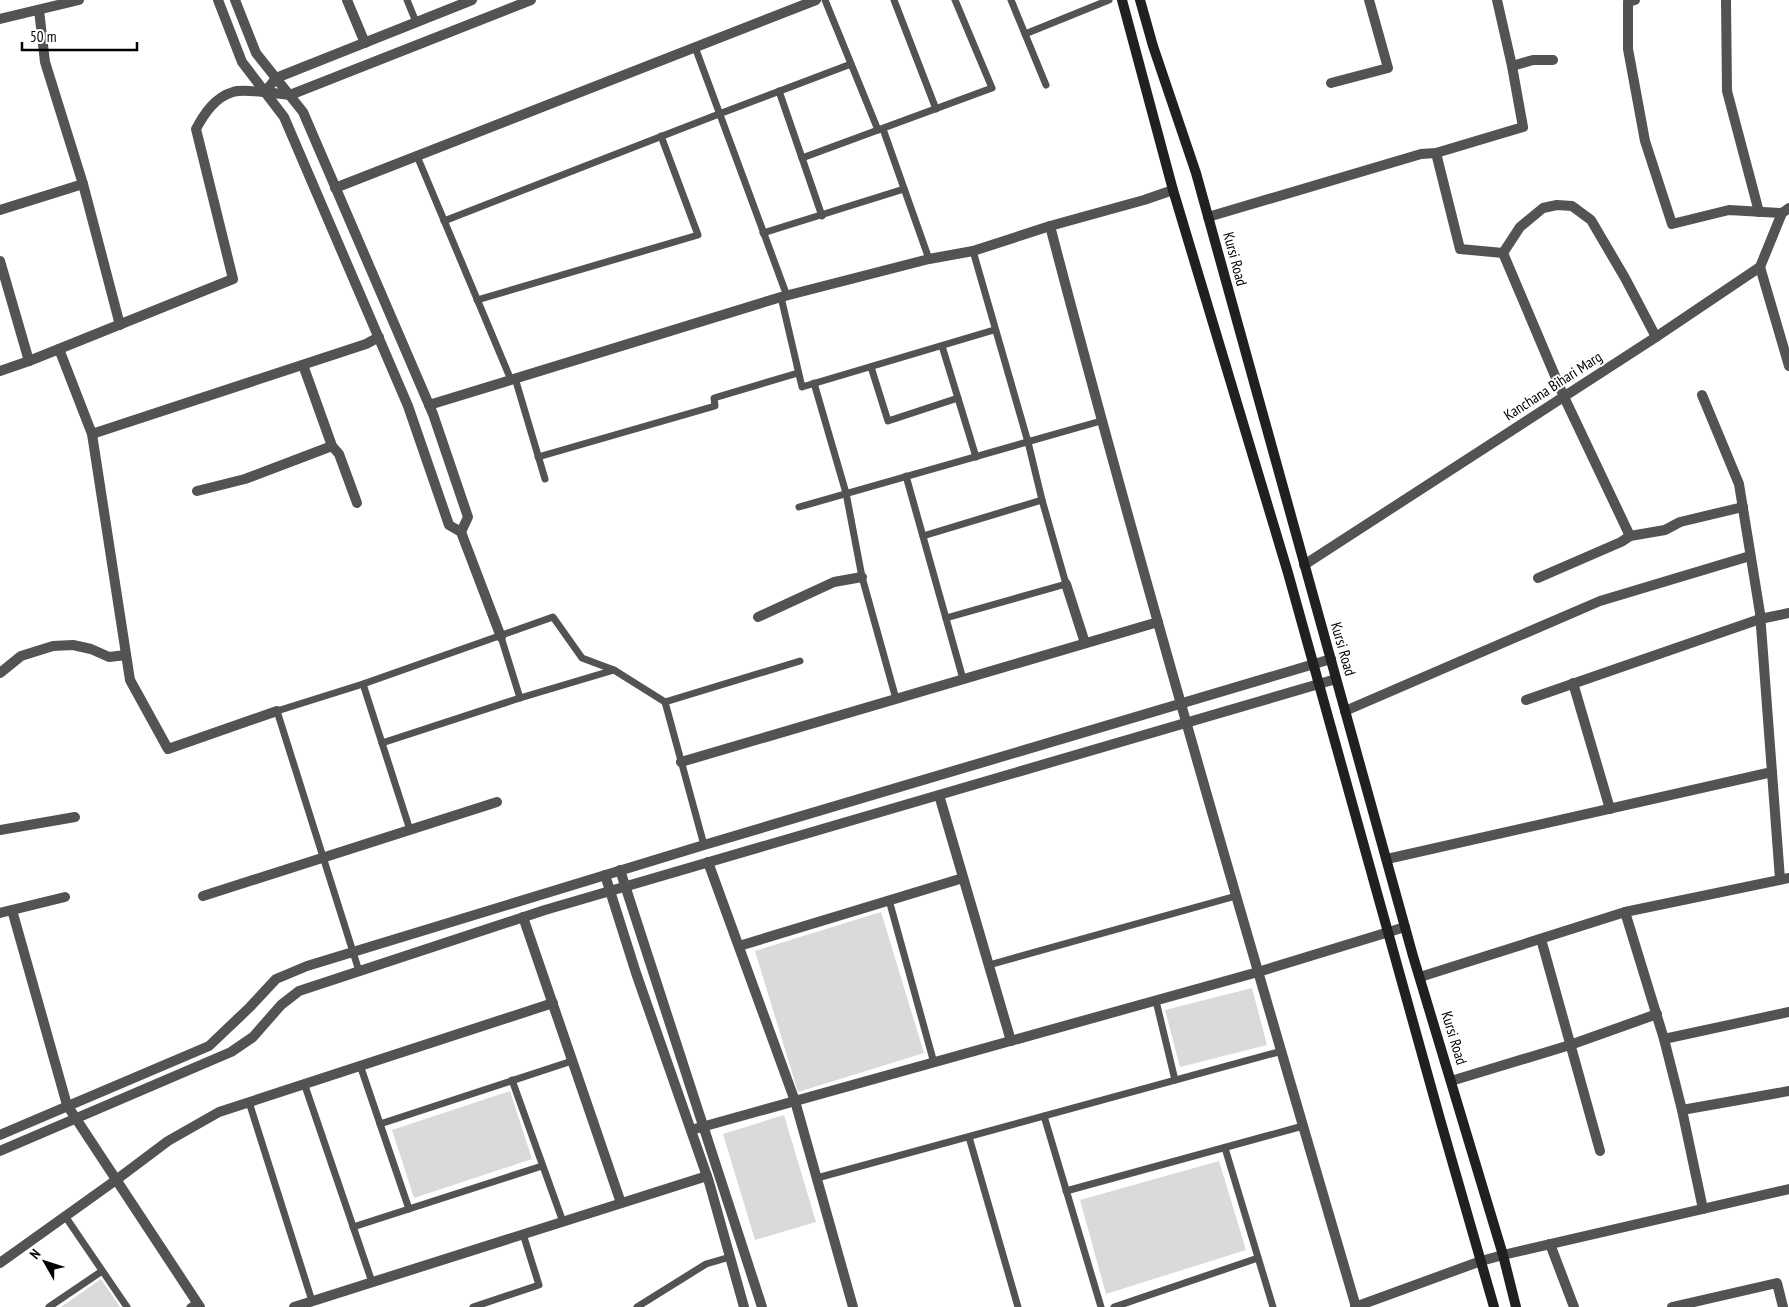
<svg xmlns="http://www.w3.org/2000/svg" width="1789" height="1307" viewBox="0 0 1789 1307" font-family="'PT Sans Narrow',sans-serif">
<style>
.green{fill:#dadada}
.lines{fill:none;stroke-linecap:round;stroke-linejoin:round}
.service{stroke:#535353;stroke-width:7}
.minor{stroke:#535353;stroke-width:10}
.tertiary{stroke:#535353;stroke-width:10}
.secondary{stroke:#202020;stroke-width:10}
.labels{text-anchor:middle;stroke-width:4;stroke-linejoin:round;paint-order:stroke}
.street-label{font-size:15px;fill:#000;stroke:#fff}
</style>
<rect width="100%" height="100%" fill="#fff"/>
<!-- green -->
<g class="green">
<path d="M881 912 924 1053 798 1092 755 951Z"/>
<path d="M1252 988 1267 1045 1180 1067 1165 1010Z"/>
<path d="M510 1091 532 1159 414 1198 392 1130Z"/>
<path d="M784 1115 816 1222 755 1240 723 1134Z"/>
<path d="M1219 1161 1246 1250 1106 1294 1080 1200Z"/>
<path d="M101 1279 120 1307H61Z"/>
</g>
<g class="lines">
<!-- service -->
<g class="service">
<path d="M407 0 416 22"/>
<path d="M825 0 878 130"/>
<path d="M894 0 936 109"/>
<path d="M1011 0 1046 85"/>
<path d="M1025 34 1109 0"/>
<path d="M695 47 787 296"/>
<path d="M779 91 822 216"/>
<path d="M883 129 929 259"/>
<path d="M417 156 511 380"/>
<path d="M802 158 992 88 955 0"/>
<path d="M444 221 719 114 851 64"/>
<path d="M763 233 904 189"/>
<path d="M781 297 802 387 994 330"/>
<path d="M477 300 698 235 661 136"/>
<path d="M942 346 976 457"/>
<path d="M871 367 888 421 958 398"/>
<path d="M515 378 545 479"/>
<path d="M814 383 846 493 862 577 896 699"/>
<path d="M538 457 715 406 714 398 798 373"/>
<path d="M906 476 963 679"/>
<path d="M799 507 1101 421"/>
<path d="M923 536 1042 500"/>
<path d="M946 618 1066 584 1042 500 1028 442 973 251"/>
<path d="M363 684 410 830"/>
<path d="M520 698 614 670"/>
<path d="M382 743 520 698 501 637"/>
<path d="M704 845 665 702 800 661"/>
<path d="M889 900 934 1063"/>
<path d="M989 965 1236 896"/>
<path d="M359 971 277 711 363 684 553 617 582 658 614 670 665 702"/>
<path d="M1156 1001 1175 1080"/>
<path d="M360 1065 409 1209"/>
<path d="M512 1080 563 1222"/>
<path d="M304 1083 372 1282"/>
<path d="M249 1102 312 1301"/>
<path d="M1044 1116 1101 1307"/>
<path d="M380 1124 572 1061"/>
<path d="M969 1137 1018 1307"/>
<path d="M1225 1148 1273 1307"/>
<path d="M817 1178 1282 1051"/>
<path d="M1066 1191 1303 1126"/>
<path d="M65 1216 127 1307"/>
<path d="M353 1227 542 1166"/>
<path d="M49 1307 102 1271"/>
<path d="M190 1307 197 1302"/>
<path d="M473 1307 539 1285 523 1234"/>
<path d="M637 1307 706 1264 730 1257"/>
<path d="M1114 1307 1258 1258"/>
</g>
<!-- minor -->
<g class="minor">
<path d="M347 0 365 43"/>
<path d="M1635 0 1628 2V49L1645 141 1672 224 1729 210 1782 213"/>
<path d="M1726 0 1727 91 1759 212"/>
<path d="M39 10 45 62 83 184 120 325"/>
<path d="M0 19 79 0"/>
<path d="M1512 66 1533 60H1553"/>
<path d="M1331 83 1388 68 1369 0"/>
<path d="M1436 153 1460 249 1503 253"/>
<path d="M335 188 816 0"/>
<path d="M0 210 83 184"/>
<path d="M1208 217 1421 154 1436 153 1523 127 1512 66 1497 0"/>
<path d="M1050 226C1145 589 1251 948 1356 1307"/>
<path d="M1503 253 1564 397 1630 536"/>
<path d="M1503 253 1520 227 1543 208 1557 205 1572 206 1591 220 1625 278 1656 337"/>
<path d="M0 261 29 361"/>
<path d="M1760 267 1789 366"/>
<path d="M59 349 92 434 366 344 379 337"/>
<path d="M303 365 332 446 339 454 357 503"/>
<path d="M0 371 29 361 233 279 196 129C204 114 215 97 233 92 242 89 256 92 265 92"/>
<path d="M1702 395 1739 484 1760 613 1780 879"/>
<path d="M429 405 781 297 929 259 973 251 1050 226 1144 200 1173 190"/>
<path d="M92 434 130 680 168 749 277 711"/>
<path d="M197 491 245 479 332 446"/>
<path d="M1538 578 1621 542 1630 536 1665 530 1680 522 1743 507"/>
<path d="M1066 584 1085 643"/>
<path d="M758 617 834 582 862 577"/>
<path d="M0 673 21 656 53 646 73 645 91 649 109 657 126 655"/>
<path d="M1573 683 1610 809"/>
<path d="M1526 700 1760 619 1789 613"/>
<path d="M1345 711 1600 601 1750 556"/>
<path d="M681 762 1158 622"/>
<path d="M939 795 1011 1041"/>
<path d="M0 830 75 817"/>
<path d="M1387 859 1772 772"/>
<path d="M708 862 795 1101 853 1307"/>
<path d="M203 896 497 802"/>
<path d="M12 910 67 1105 200 1307"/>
<path d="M1625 912 1664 1039 1682 1110 1703 1209"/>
<path d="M0 913 65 897"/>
<path d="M523 917 621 1203"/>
<path d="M1541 939 1600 1151"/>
<path d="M739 946 963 878"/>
<path d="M1420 977 1625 912 1789 878"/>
<path d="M1664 1039 1789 1012"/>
<path d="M1451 1081 1570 1045 1657 1014"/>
<path d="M1682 1110 1789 1091"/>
<path d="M691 1130 1258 972 1405 927"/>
<path d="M1550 1244 1574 1307"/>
<path d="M0 1263 116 1180 168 1141 219 1112 553 1003"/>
<path d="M294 1307 707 1176"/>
<path d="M1355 1307 1481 1261 1503 1255 1789 1189"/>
<path d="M1672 1307 1777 1283 1783 1307"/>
</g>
<!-- tertiary -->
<g class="tertiary">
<path d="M218 0 242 62 284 117 408 406 449 525 461 532 501 637"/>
<path d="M235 0 256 53 303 112 433 414 468 517 461 532"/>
<path d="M265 92 290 95 531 0"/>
<path d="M265 92 276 78 472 0"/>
<path d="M1304 565 1656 337 1760 267 1782 213 1789 208"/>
<path d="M620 870 762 1307"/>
<path d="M605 875 636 973 709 1182 744 1307"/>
<path d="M0 1135 209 1046 250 1007 276 979 307 966 704 845 1331 659"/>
<path d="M0 1151 231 1052 253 1037 281 1005 299 991 545 910 1336 679"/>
</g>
<!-- secondary -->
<g class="secondary">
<path d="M1122 0 1173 190 1288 573 1440 1119 1494 1307"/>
<path d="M1140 0 1153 46 1196 173 1413 956 1503 1255 1516 1307"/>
</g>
</g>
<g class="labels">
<!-- street labels -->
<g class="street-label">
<text transform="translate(1235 259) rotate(75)" y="5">Kursi Road</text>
<text transform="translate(1553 386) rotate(-33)" y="5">Kanchana Bihari Marg</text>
<text transform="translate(1343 649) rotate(74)" y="5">Kursi Road</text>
<text transform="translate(1454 1038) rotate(73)" y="5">Kursi Road</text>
</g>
</g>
<!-- north arrow -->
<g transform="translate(45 1262) rotate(309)" stroke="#ffffff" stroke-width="4" paint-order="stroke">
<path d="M0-4L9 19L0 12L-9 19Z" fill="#000000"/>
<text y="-8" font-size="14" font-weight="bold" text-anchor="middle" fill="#000000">N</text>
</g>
<!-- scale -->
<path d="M22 42v8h115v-8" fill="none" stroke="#000000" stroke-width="2.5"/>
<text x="30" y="42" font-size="15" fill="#000000" stroke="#ffffff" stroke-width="4" paint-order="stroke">50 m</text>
</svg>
